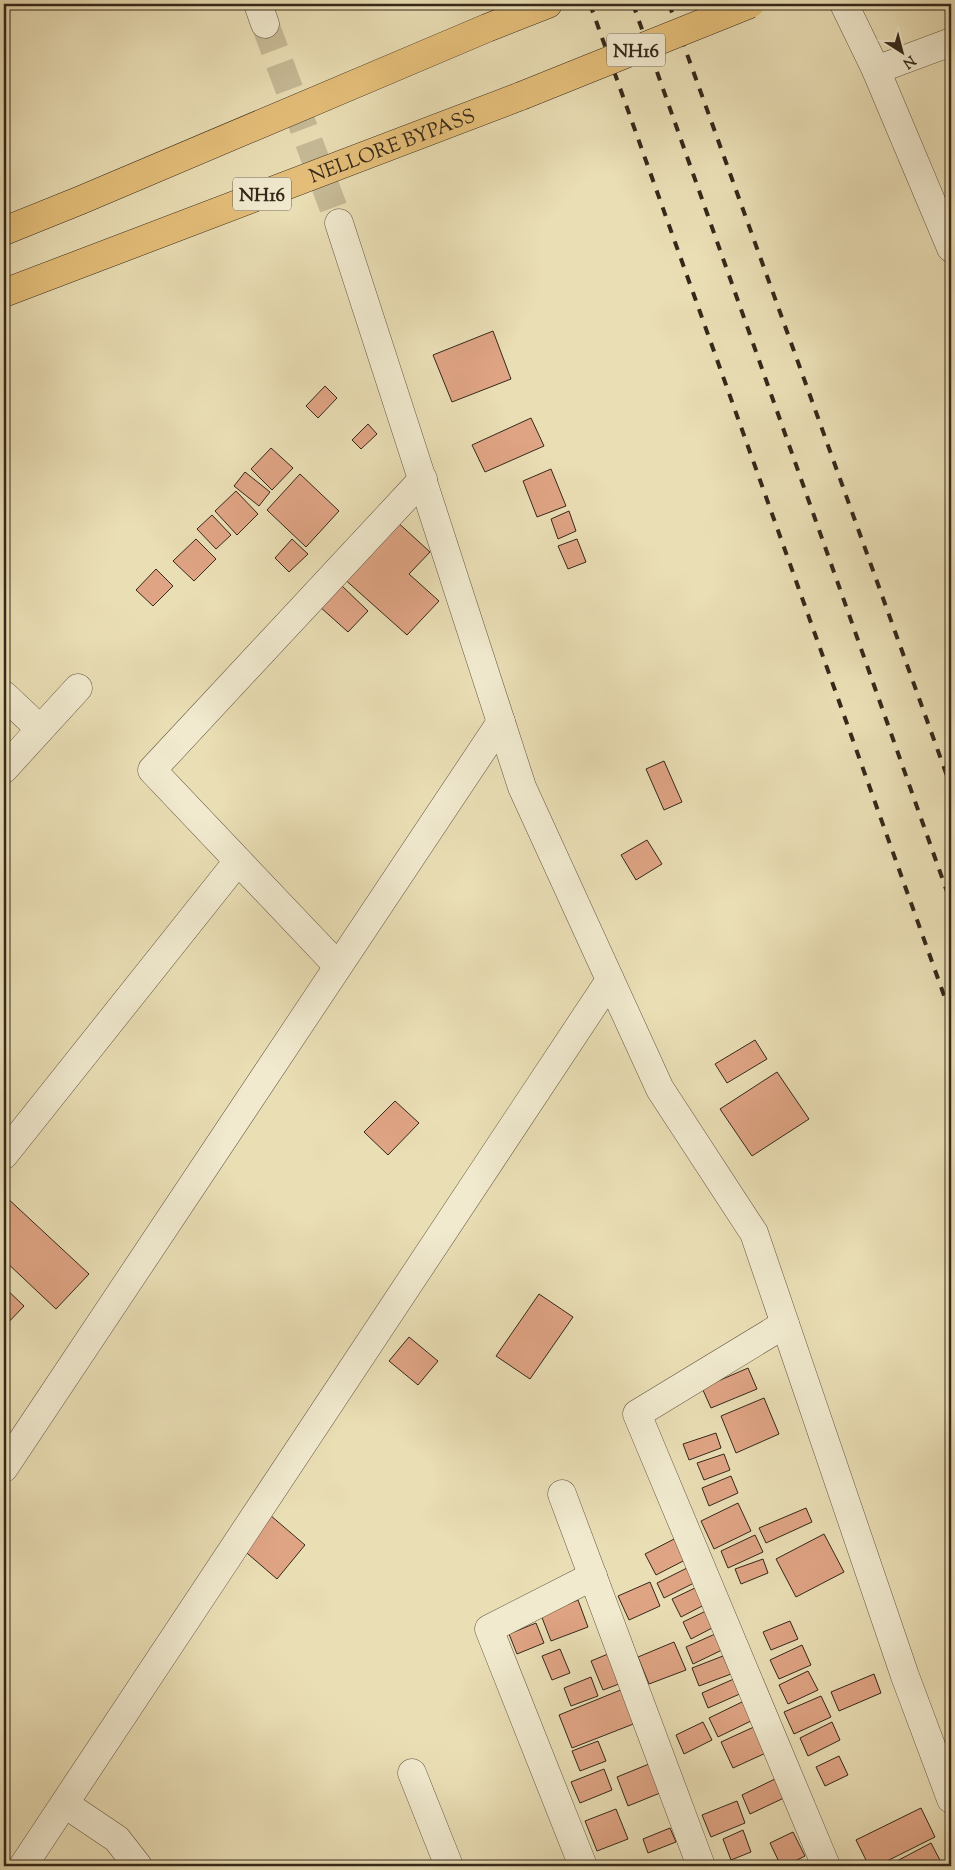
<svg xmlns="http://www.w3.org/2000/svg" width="955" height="1870" viewBox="0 0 955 1870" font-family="'Sorts Mill Goudy',serif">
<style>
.building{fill:#dfa484;stroke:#34281a}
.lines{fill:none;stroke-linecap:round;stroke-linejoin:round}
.tertiary-tunnel{stroke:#c6ba96;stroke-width:28;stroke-dasharray:28 14;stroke-linecap:butt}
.minor-casing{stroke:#625641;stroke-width:29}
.tertiary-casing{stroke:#625641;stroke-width:29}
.trunk-casing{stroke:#34281a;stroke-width:29}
.minor{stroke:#f1eacf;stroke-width:28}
.tertiary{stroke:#f1eacf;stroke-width:28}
.trunk{stroke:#e5bf7a;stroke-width:28}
.rail{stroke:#34281a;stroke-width:4;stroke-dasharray:9 9;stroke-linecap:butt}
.trunk-bridge-casing{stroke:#34281a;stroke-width:29;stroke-linecap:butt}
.trunk-bridge{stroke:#e5bf7a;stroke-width:28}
.labels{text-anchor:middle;stroke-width:4;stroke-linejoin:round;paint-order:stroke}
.shield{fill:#f1eacf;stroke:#6d6250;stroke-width:1}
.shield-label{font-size:19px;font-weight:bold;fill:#34281a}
.street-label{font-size:20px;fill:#34281a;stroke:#f1eacf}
</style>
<rect width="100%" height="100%" fill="#eadeb5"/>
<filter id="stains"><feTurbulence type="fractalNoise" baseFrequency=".004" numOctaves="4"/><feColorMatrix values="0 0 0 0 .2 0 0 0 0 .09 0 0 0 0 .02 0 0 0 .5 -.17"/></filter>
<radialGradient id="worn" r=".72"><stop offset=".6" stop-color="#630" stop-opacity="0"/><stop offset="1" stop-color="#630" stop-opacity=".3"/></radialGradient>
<!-- building -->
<g class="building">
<path d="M493 331 511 379 452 402 433 355Z"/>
<path d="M325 386 337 398 318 418 306 406Z"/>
<path d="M531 418 544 446 485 472 472 445Z"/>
<path d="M368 424 377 434 361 449 352 440Z"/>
<path d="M271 448 293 468 272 490 251 469Z"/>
<path d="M551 469 566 506 537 517 523 481Z"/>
<path d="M245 472 270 492 259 506 234 486Z"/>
<path d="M300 474 339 511 306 547 267 510Z"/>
<path d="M236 491 258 514 237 535 215 511Z"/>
<path d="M569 511 576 531 558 539 551 519Z"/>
<path d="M212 515 231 535 216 549 197 529Z"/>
<path d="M394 519 430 552 409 574 439 601 407 635 341 576Z"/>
<path d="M196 539 216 559 194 581 173 561Z"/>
<path d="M292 539 308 554 289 572 275 558Z"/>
<path d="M577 539 586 562 568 569 558 546Z"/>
<path d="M156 569 173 586 153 606 136 590Z"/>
<path d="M340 584 368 611 348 632 319 606Z"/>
<path d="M664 761 682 802 664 810 646 769Z"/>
<path d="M647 840 662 864 636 880 621 855Z"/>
<path d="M755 1040 767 1059 727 1083 715 1064Z"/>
<path d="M777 1072 809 1119 752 1156 720 1109Z"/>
<path d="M395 1101 419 1123 388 1155 364 1132Z"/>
<path d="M4 1195 89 1274 56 1309 4 1260Z"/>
<path d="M4 1287 24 1306 4 1327Z"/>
<path d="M539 1294 573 1317 530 1379 496 1356Z"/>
<path d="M409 1337 438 1361 418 1385 389 1361Z"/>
<path d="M748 1368 757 1389 711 1408 702 1388Z"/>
<path d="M764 1398 779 1434 736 1453 721 1416Z"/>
<path d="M716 1433 721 1448 689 1460 683 1444Z"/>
<path d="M724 1454 730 1470 704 1480 697 1463Z"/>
<path d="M731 1476 738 1493 709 1506 702 1488Z"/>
<path d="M738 1503 751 1531 714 1549 701 1521Z"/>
<path d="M806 1508 812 1522 766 1543 759 1528Z"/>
<path d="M270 1515 305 1545 277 1579 241 1548Z"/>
<path d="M824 1534 844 1572 796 1597 776 1559Z"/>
<path d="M755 1535 763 1552 728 1568 721 1551Z"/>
<path d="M678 1537 689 1558 656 1575 645 1554Z"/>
<path d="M763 1559 768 1573 741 1584 735 1569Z"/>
<path d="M691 1566 698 1581 664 1598 657 1583Z"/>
<path d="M650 1582 660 1606 629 1620 618 1596Z"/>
<path d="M697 1587 706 1604 681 1617 672 1599Z"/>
<path d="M578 1600 588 1627 551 1641 541 1615Z"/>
<path d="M706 1611 714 1627 691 1639 683 1622Z"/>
<path d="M790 1621 798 1639 771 1650 763 1632Z"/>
<path d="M536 1623 544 1643 517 1654 509 1634Z"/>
<path d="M715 1634 722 1650 693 1664 686 1647Z"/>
<path d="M674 1642 686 1670 649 1684 638 1657Z"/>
<path d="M802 1645 811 1665 779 1679 770 1660Z"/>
<path d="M560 1649 570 1673 552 1680 542 1656Z"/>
<path d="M608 1654 619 1684 603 1690 591 1661Z"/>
<path d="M723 1656 731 1674 699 1686 692 1668Z"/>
<path d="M808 1671 818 1690 788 1704 779 1685Z"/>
<path d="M874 1674 881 1693 839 1711 831 1692Z"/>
<path d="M591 1677 598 1696 571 1706 564 1688Z"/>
<path d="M736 1678 742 1693 708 1708 702 1693Z"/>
<path d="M623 1689 636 1723 572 1748 559 1715Z"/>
<path d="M821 1696 831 1717 794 1734 784 1712Z"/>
<path d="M744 1701 753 1720 718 1737 709 1718Z"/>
<path d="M703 1722 712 1740 684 1754 676 1735Z"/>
<path d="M832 1722 840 1740 808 1756 800 1738Z"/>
<path d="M756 1726 768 1752 733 1768 721 1742Z"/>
<path d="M598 1741 606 1761 580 1771 572 1751Z"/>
<path d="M839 1756 848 1775 825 1786 816 1767Z"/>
<path d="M649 1764 660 1793 628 1806 617 1777Z"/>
<path d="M604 1769 612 1790 580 1803 571 1782Z"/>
<path d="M777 1778 786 1797 750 1814 742 1795Z"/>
<path d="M737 1801 745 1823 711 1837 702 1815Z"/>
<path d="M921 1808 935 1837 877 1866H869L856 1840Z"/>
<path d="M616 1809 628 1839 597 1851 585 1821Z"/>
<path d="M670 1828 676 1842 648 1853 643 1839Z"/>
<path d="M743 1830 751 1852 731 1860 723 1839Z"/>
<path d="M793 1832 805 1856 785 1866H781L770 1843Z"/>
<path d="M931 1843 943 1866H897L895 1862Z"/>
</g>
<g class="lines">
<!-- tertiary-tunnel -->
<path class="tertiary-tunnel" d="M265 24 339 223"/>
<defs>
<g id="minor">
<path d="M844 4 876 70 951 42"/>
<path d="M876 70 951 248"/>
<path d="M4 695 40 729"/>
<path d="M4 769 78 688"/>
<path d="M338 966 152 770 423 479"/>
<path d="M4 1155 238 861"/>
<path d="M785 1324 637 1414 826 1866"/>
<path d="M4 1468 501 722"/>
<path d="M562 1494 701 1866"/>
<path d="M412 1773 449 1866"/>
<path d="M65 1804 117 1839 138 1866"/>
<path d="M23 1866 610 980"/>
<path d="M583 1866 489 1629 593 1576"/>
</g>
<g id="tertiary">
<path d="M258 4 265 24"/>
<path d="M339 223 522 787 660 1089 754 1233 905 1676 951 1799"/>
</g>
<g id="trunk">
<path d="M4 231 81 200 487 28 548 4"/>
<path id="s1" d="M4 293 521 96"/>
</g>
</defs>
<!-- minor casing -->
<use href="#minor" class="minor-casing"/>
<!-- tertiary casing -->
<use href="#tertiary" class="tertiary-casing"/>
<!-- trunk casing -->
<use href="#trunk" class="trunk-casing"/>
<!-- minor -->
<use href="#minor" class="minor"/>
<!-- tertiary -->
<use href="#tertiary" class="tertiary"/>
<!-- trunk -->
<use href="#trunk" class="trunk"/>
<!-- rail -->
<g class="rail">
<path d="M590 4 951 1015"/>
<path d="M633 4 951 903"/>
<path d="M669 4 951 787"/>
</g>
<defs>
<path id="trunk-bridge" d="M521 96 750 4"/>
</defs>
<!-- trunk-bridge casing -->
<use href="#trunk-bridge" class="trunk-bridge-casing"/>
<!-- trunk-bridge -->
<use href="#trunk-bridge" class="trunk-bridge"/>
</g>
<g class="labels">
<!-- shield labels -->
<g class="shield">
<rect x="607" y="33.5" width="58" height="33" rx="4"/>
<rect x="233" y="177.5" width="58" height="33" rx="4"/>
</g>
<g class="shield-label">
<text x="636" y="57">NH16</text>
<text x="262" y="201">NH16</text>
</g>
<!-- street labels -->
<g class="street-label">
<text dy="7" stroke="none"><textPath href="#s1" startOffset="415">NELLORE BYPASS</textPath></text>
</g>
</g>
<!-- margin -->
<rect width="955" height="1870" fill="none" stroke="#eadeb5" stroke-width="20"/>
<rect x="5" y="5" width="945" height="1860" fill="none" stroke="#34281a" stroke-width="2.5"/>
<rect x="10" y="10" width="935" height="1850" fill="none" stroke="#34281a"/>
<!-- north arrow -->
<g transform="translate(902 52) rotate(144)" stroke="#f1eacf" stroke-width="4" paint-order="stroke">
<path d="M0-4L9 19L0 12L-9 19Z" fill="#34281a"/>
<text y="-8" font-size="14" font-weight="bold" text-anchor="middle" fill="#34281a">N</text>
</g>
<rect width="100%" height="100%" filter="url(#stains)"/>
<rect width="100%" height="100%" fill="url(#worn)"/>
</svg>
